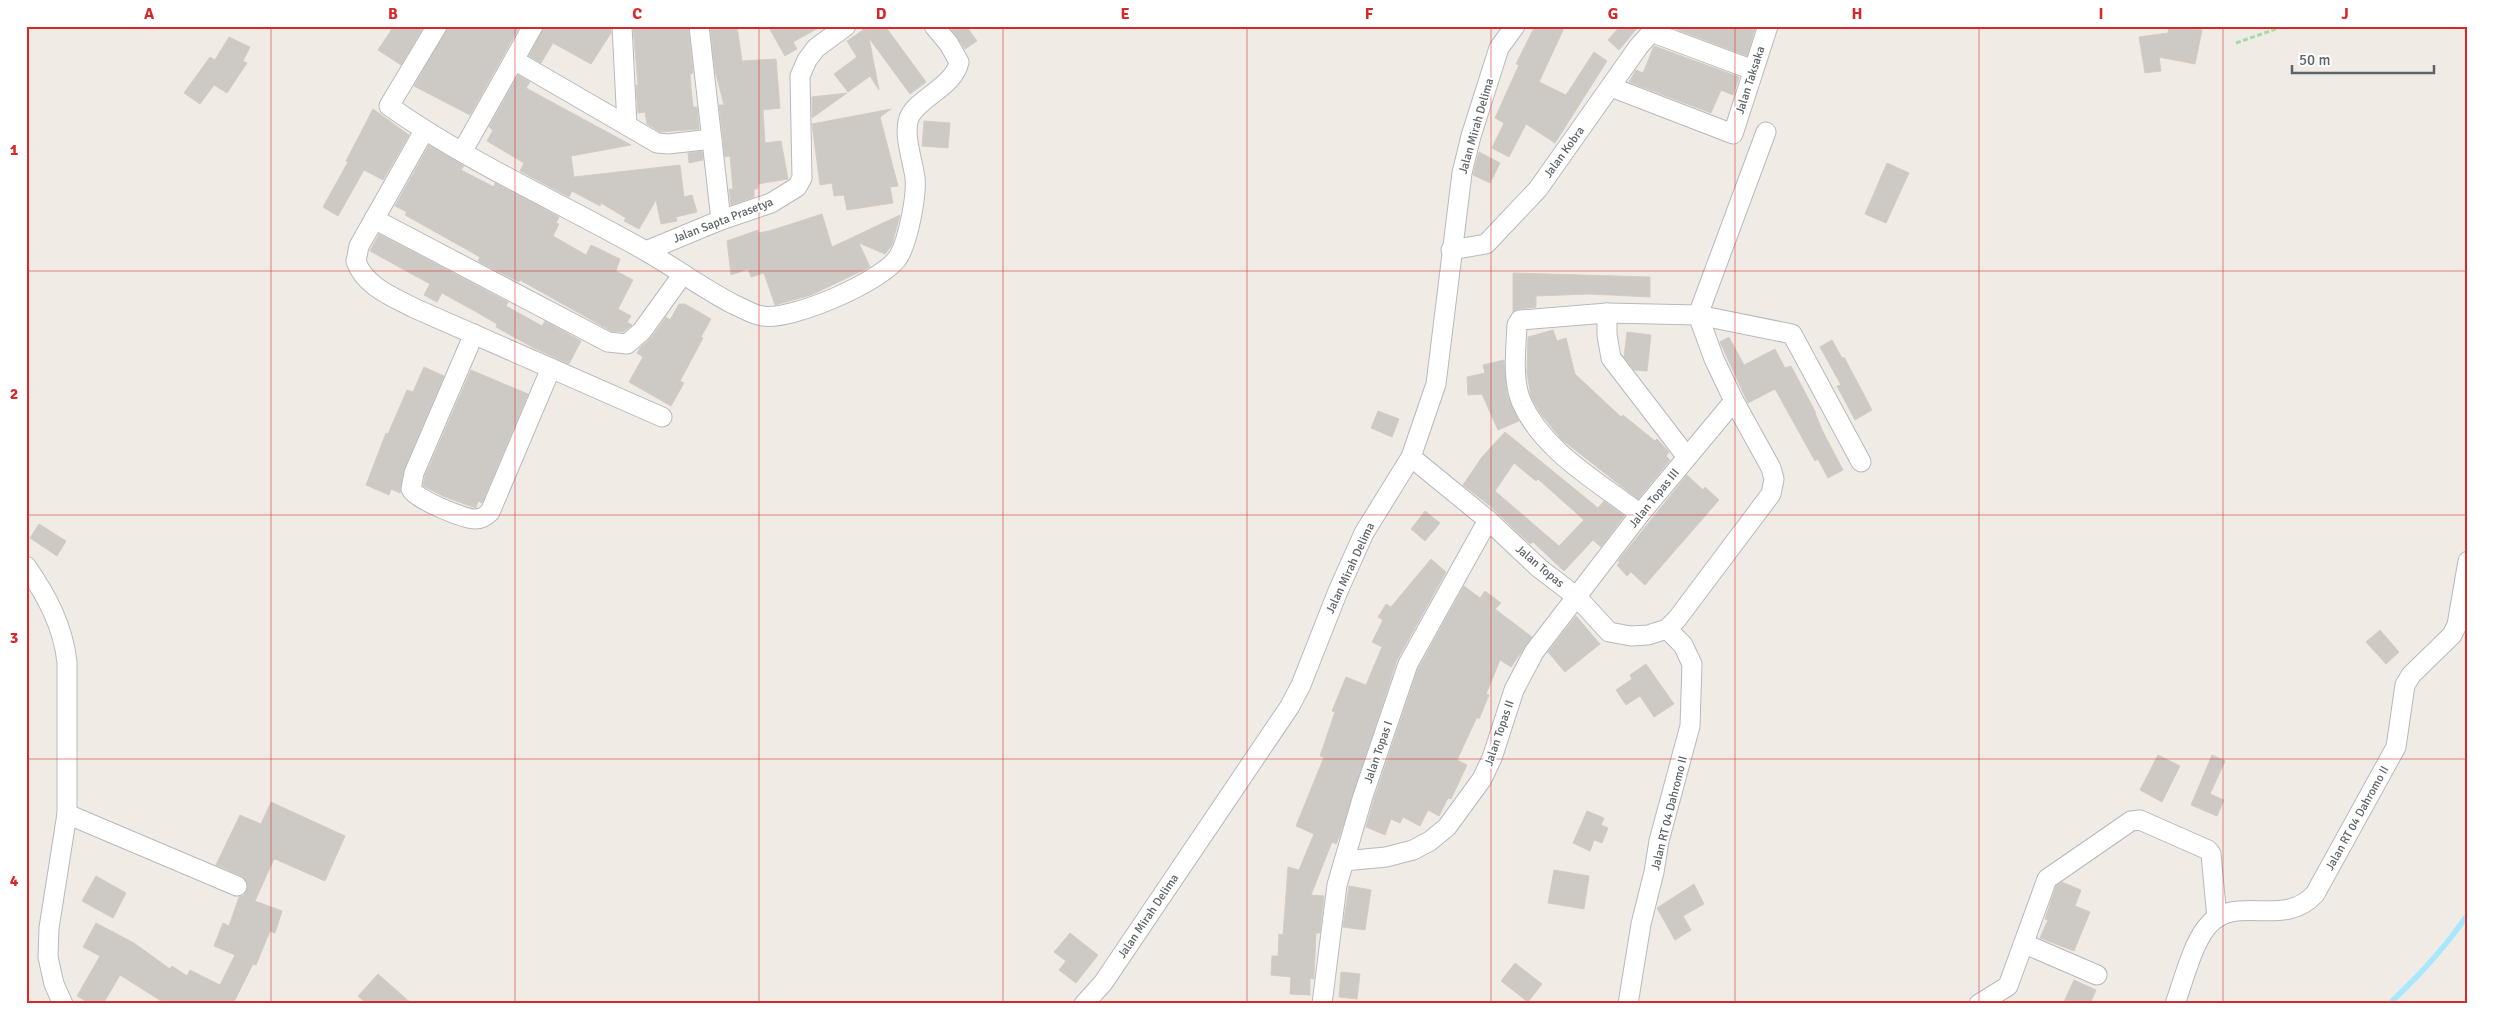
<svg xmlns="http://www.w3.org/2000/svg" width="2494" height="1030" viewBox="0 0 2494 1030" font-family="Signika,sans-serif">
<style>
.lines{fill:none;stroke-linecap:round;stroke-linejoin:round}
.stream{stroke:#a7e8ff;stroke-width:5.5}
.building{fill:#cdc9c4;stroke:#d5ccc3;fill-rule:evenodd}
.street-casing{stroke:#b6b9bd;stroke-width:21}
.path{stroke:#a4dba8;stroke-width:3;stroke-dasharray:5 2.5;stroke-linecap:butt}
.street{stroke:#fff;stroke-width:19}
.grid{fill:none;stroke:#d62828;stroke-width:1;stroke-opacity:0.55}
.labels{text-anchor:middle;stroke-width:4;stroke-linejoin:round;paint-order:stroke}
.street-label{font-size:12px;fill:#5d6366;stroke:#fff}
.neatline{fill:none;stroke:#d62828;stroke-width:2}
.grid-label{font-size:16px;text-anchor:middle;font-weight:bold;fill:#d62828}
</style>
<rect width="100%" height="100%" fill="#f0ece5"/>
<g class="lines">
<!-- stream -->
<path class="stream" d="M2389 1004C2419 976 2445 948 2468 914"/>
</g>
<!-- building -->
<g class="building">
<path d="M394 26H424L401 65 378 50Z"/>
<path d="M448 26H520L470 115 414 86Z"/>
<path d="M544 26H611V33L591 64 553 43 541 63 529 56Z"/>
<path d="M633 26H688L693 73 690 74 691 88 693 107H697L699 129 660 132 647 124 645 112 638 113 636 85H638Z"/>
<path d="M710 26H737L742 61 776 59 780 108 763 110 765 143 781 141 788 179 758 184V189H754V197L731 205 729 189H733L730 156 725 157 719 105H724L715 70Z"/>
<path d="M768 26H822L793 42 797 49 785 56Z"/>
<path d="M860 26H885L926 82 910 94 869 38 879 90 870 76 848 92 834 74 857 57 847 41 863 30Z"/>
<path d="M949 26H966L977 41 965 49Z"/>
<path d="M1535 26H1565L1539 82 1566 95 1594 52 1607 61 1555 143 1526 124 1509 157 1492 148 1504 123 1495 118 1519 65 1516 64Z"/>
<path d="M1620 26H1639L1619 50 1608 40Z"/>
<path d="M1677 26H1756L1747 56 1675 29Z"/>
<path d="M2169 26 2202 30 2195 64 2159 57 2161 71 2145 73 2139 37 2168 33Z"/>
<path d="M229 37 250 47 243 61 247 63 227 93 214 85 200 104 184 93 210 57 215 60Z"/>
<path d="M1654 46 1739 77 1733 95 1721 90 1711 113 1629 82 1636 70 1643 73Z"/>
<path d="M518 75 530 82 526 88 631 145 571 156 574 177 680 165 684 197 692 195 697 212 676 217 677 221 661 224 656 200 639 229 624 221 626 218 601 203 600 206 572 191 569 197 520 171 524 163 487 141 493 130 489 127Z"/>
<path d="M847 93 812 118V97Z"/>
<path d="M373 109 409 135 383 180 364 170 338 216 323 207 348 162 346 161Z"/>
<path d="M891 109 880 117 898 186 890 187 893 203 847 210 844 195 834 196 832 183 820 185 812 124Z"/>
<path d="M924 121 950 123 948 148 922 146Z"/>
<path d="M429 145 464 166 461 170 494 187 495 183 559 217 556 223 559 224 553 236 586 255 591 245 620 259 616 271 633 280 618 309 631 316 627 322 632 325 623 332 611 331 520 280 519 282 478 261 480 257 405 215 407 212 395 206Z"/>
<path d="M702 151 703 160 689 163 688 153Z"/>
<path d="M1479 152 1500 163 1490 183 1473 175Z"/>
<path d="M1887 163 1909 173 1886 223 1865 214Z"/>
<path d="M822 214 832 247 900 215 892 245 885 254 859 243 870 267 811 295 775 305 764 273 751 277 748 269 731 275 727 241 758 230V233L769 231Z"/>
<path d="M379 234 508 302 506 306 542 326 545 321 581 341 569 364 532 347 496 327 497 324 480 314 442 293 437 302 424 295 430 284 370 251Z"/>
<path d="M1513 273 1650 277V297L1589 294 1536 296V307L1519 309 1513 312Z"/>
<path d="M679 304H685L711 319 701 337 703 338 680 381 684 383 671 406 629 382 643 357 637 353 640 348 651 338 666 317 670 320Z"/>
<path d="M1553 330 1557 341 1566 338 1575 374 1621 417 1623 415 1655 441 1657 439 1669 452 1666 456 1670 460 1638 499 1561 439 1540 413 1531 397 1527 372 1528 337Z"/>
<path d="M1627 332 1651 335 1647 371 1634 370 1624 357Z"/>
<path d="M1729 337 1744 365 1775 349 1785 368 1791 366 1816 413H1815L1823 432 1843 470 1828 478 1818 459 1815 461 1775 389 1748 403 1720 342Z"/>
<path d="M1832 340 1842 358 1844 357 1872 410 1855 420 1837 386 1841 385 1820 347Z"/>
<path d="M1504 360 1507 394 1519 421 1498 430 1482 394 1468 395 1467 377 1485 373 1483 365Z"/>
<path d="M424 367 444 376 404 469 400 493 391 489 389 495 366 485 386 433 388 434 407 390 413 392Z"/>
<path d="M471 370 528 394 482 503 478 501 476 508 445 497 423 486 425 476Z"/>
<path d="M1378 411 1399 419 1392 437 1371 428Z"/>
<path d="M1505 432 1598 508 1604 501 1624 516 1601 547 1593 540 1564 571 1533 542 1530 544 1489 505 1463 485 1482 457ZM1514 463 1536 481 1538 479 1584 520 1559 546 1495 491Z"/>
<path d="M1687 475 1703 490 1705 487 1719 500 1645 585 1631 572 1627 576 1617 565 1620 562 1618 561Z"/>
<path d="M1425 511 1440 523 1425 541 1411 529Z"/>
<path d="M39 524 66 541 57 556 30 538Z"/>
<path d="M1431 559 1446 572 1397 660 1340 835 1336 844 1332 842 1311 895 1324 896 1320 933H1316L1314 975V979L1310 978V995L1290 994 1291 977 1271 975 1272 956H1278L1279 934 1283 935 1288 867 1299 870 1314 834 1296 826 1324 757 1320 756 1335 712 1332 711 1346 677 1366 685 1382 647 1372 642 1383 620 1378 617 1386 604 1391 607Z"/>
<path d="M1464 586 1480 598 1485 591 1501 603 1495 609 1532 637 1511 667 1500 660 1486 694 1489 695 1479 719 1477 717 1457 760 1467 765 1451 799 1448 798 1439 816 1428 810 1420 826 1403 817 1400 823 1391 819 1385 835 1366 827 1374 799 1418 669Z"/>
<path d="M1576 616 1600 644 1565 672 1548 652Z"/>
<path d="M2380 630 2399 652 2386 664 2366 642Z"/>
<path d="M1646 664 1674 704 1654 717 1640 696 1626 705 1616 690 1632 679 1630 675Z"/>
<path d="M2158 755 2180 766 2162 802 2140 790Z"/>
<path d="M2212 755 2225 761 2210 794 2224 800 2217 816 2191 805Z"/>
<path d="M271 802 345 836 325 881 275 859 273 861 255 901 282 911 275 933 270 931 256 965 253 964 233 1004H166L120 975 103 1004H91L77 996 100 956 83 947 96 923 134 943 170 969 172 966 187 976 190 970 220 985 235 955 214 946 223 923 229 926 239 897 244 895 248 885 242 876 216 865 240 815 261 824Z"/>
<path d="M1587 811 1604 818 1601 825 1608 828 1602 843 1594 840 1590 851 1573 843Z"/>
<path d="M1554 870 1589 876 1584 909 1548 903Z"/>
<path d="M96 876 126 893 113 918 82 901Z"/>
<path d="M2062 882 2081 890 2075 906 2090 912 2074 951 2040 938 2048 920 2045 919 2056 886Z"/>
<path d="M1694 884 1704 904 1683 916 1691 930 1675 940 1657 908Z"/>
<path d="M1349 886 1371 890 1365 930 1343 927Z"/>
<path d="M1070 933 1098 955 1076 983 1059 970 1066 961 1054 952Z"/>
<path d="M1515 963 1542 984 1528 1002 1501 981Z"/>
<path d="M1341 972 1360 974 1357 999 1339 997Z"/>
<path d="M378 974 412 1004H367L358 996Z"/>
<path d="M2074 980 2096 990 2090 1004H2063Z"/>
</g>
<g class="lines">
<defs>
<g id="street">
<path d="M437 26 389 106C468 162 559 202 644 250 674 267 702 288 733 304 743 308 752 315 763 316 791 321 884 281 899 256 908 240 917 196 915 178 913 161 903 135 909 118 917 98 954 87 959 62L949 44 934 26"/>
<path d="M622 26 627 125"/>
<path d="M699 26 721 220"/>
<path d="M1651 32 1753 70"/>
<path d="M514 60 657 143 668 144 712 139"/>
<path d="M1611 87 1733 134 1768 26"/>
<path d="M424 131 359 246 356 261C364 286 393 297 414 308L662 417"/>
<path d="M462 152 533 26"/>
<path d="M374 219 608 342 627 344 642 331 683 274"/>
<path d="M1451 250 1486 244 1538 189 1639 46 1657 26"/>
<path d="M646 251 721 220 771 203 797 187 802 178 800 76 807 60 816 48 846 26"/>
<path d="M1607 313V335L1611 358 1687 457"/>
<path d="M474 334 414 473 411 489C415 499 464 519 475 519 481 519 486 516 490 512L551 368"/>
<path d="M1411 457 1488 520 1539 568 1577 597 1609 632 1631 636 1648 635 1667 629 1677 619 1771 494 1774 479 1771 468 1734 401 1714 359 1698 315 1766 132"/>
<path d="M1640 514C1599 482 1542 451 1521 401 1512 378 1516 349 1517 325L1520 320 1607 313 1698 315 1792 334 1861 462"/>
<path d="M26 566C47 596 63 626 67 662V814L49 928 48 957 54 984 63 1004"/>
<path d="M67 814 237 886"/>
<path d="M1344 861 1386 857 1413 850 1430 841 1447 827 1482 779 1492 758 1514 690 1534 652 1640 514 1734 401"/>
<path d="M2025 944 2097 975"/>
<path d="M1084 1004 1103 983 1290 706 1301 685 1338 591 1364 533 1411 457 1436 384 1462 173 1471 136 1499 48 1515 26"/>
<path d="M1322 1004 1337 885 1363 796 1408 664 1488 520"/>
<path d="M1628 1004 1641 924 1654 872 1659 841 1690 726 1692 664 1683 645 1667 629"/>
<path d="M1979 1004 2008 986 2047 879 2131 821 2140 820 2208 850 2211 854 2217 918"/>
<path d="M2175 1004C2183 982 2192 946 2206 928 2235 891 2282 930 2315 894L2396 747 2405 685 2411 675 2452 635 2457 625 2468 561"/>
</g>
</defs>
<!-- street casing -->
<use href="#street" class="street-casing"/>
<!-- path -->
<path class="path" d="M2236 43 2284 26"/>
<!-- street -->
<use href="#street" class="street"/>
</g>
<!-- grid -->
<path class="grid" d="M271 26V1004M515 26V1004M759 26V1004M1003 26V1004M1247 26V1004M1491 26V1004M1735 26V1004M1979 26V1004M2223 26V1004M26 271H2468M26 515H2468M26 759H2468"/>
<g class="labels">
<!-- street labels -->
<g class="street-label">
<text transform="translate(1750 80) rotate(-72)" y="4">Jalan Taksaka</text>
<text transform="translate(1476 126) rotate(-74)" y="4">Jalan Mirah Delima</text>
<text transform="translate(1564 152) rotate(-54)" y="4">Jalan Kobra</text>
<text transform="translate(723 220) rotate(-21)" y="4">Jalan Sapta Prasetya</text>
<text transform="translate(1654 498) rotate(-51)" y="4">Jalan Topas III</text>
<text transform="translate(1540 566) rotate(40)" y="4">Jalan Topas</text>
<text transform="translate(1350 568) rotate(-65)" y="4">Jalan Mirah Delima</text>
<text transform="translate(1499 733) rotate(-71)" y="4">Jalan Topas II</text>
<text transform="translate(1378 752) rotate(-71)" y="4">Jalan Topas I</text>
<text transform="translate(1669 813) rotate(-76)" y="4">Jalan RT 04 Dahromo II</text>
<text transform="translate(2357 818) rotate(-61)" y="4">Jalan RT 04 Dahromo II</text>
<text transform="translate(1148 916) rotate(-56)" y="4">Jalan Mirah Delima</text>
</g>
</g>
<!-- border -->
<rect width="2494" height="1030" fill="none" stroke="#ffffff" stroke-width="55"/>
<!-- scale -->
<path d="M2292 65v8h142v-8" fill="none" stroke="#5d6366" stroke-width="2.5"/>
<text x="2299" y="65" font-size="15" fill="#5d6366" stroke="#ffffff" stroke-width="4" paint-order="stroke">50 m</text>
<rect x="28" y="28" width="2438" height="974" class="neatline"/>
<g class="grid-label">
<text x="149" y="19">A</text>
<text x="393" y="19">B</text>
<text x="637" y="19">C</text>
<text x="881" y="19">D</text>
<text x="1125" y="19">E</text>
<text x="1369" y="19">F</text>
<text x="1613" y="19">G</text>
<text x="1857" y="19">H</text>
<text x="2101" y="19">I</text>
<text x="2345" y="19">J</text>
<text x="14" y="155">1</text>
<text x="14" y="399">2</text>
<text x="14" y="643">3</text>
<text x="14" y="886">4</text>
</g>
</svg>
